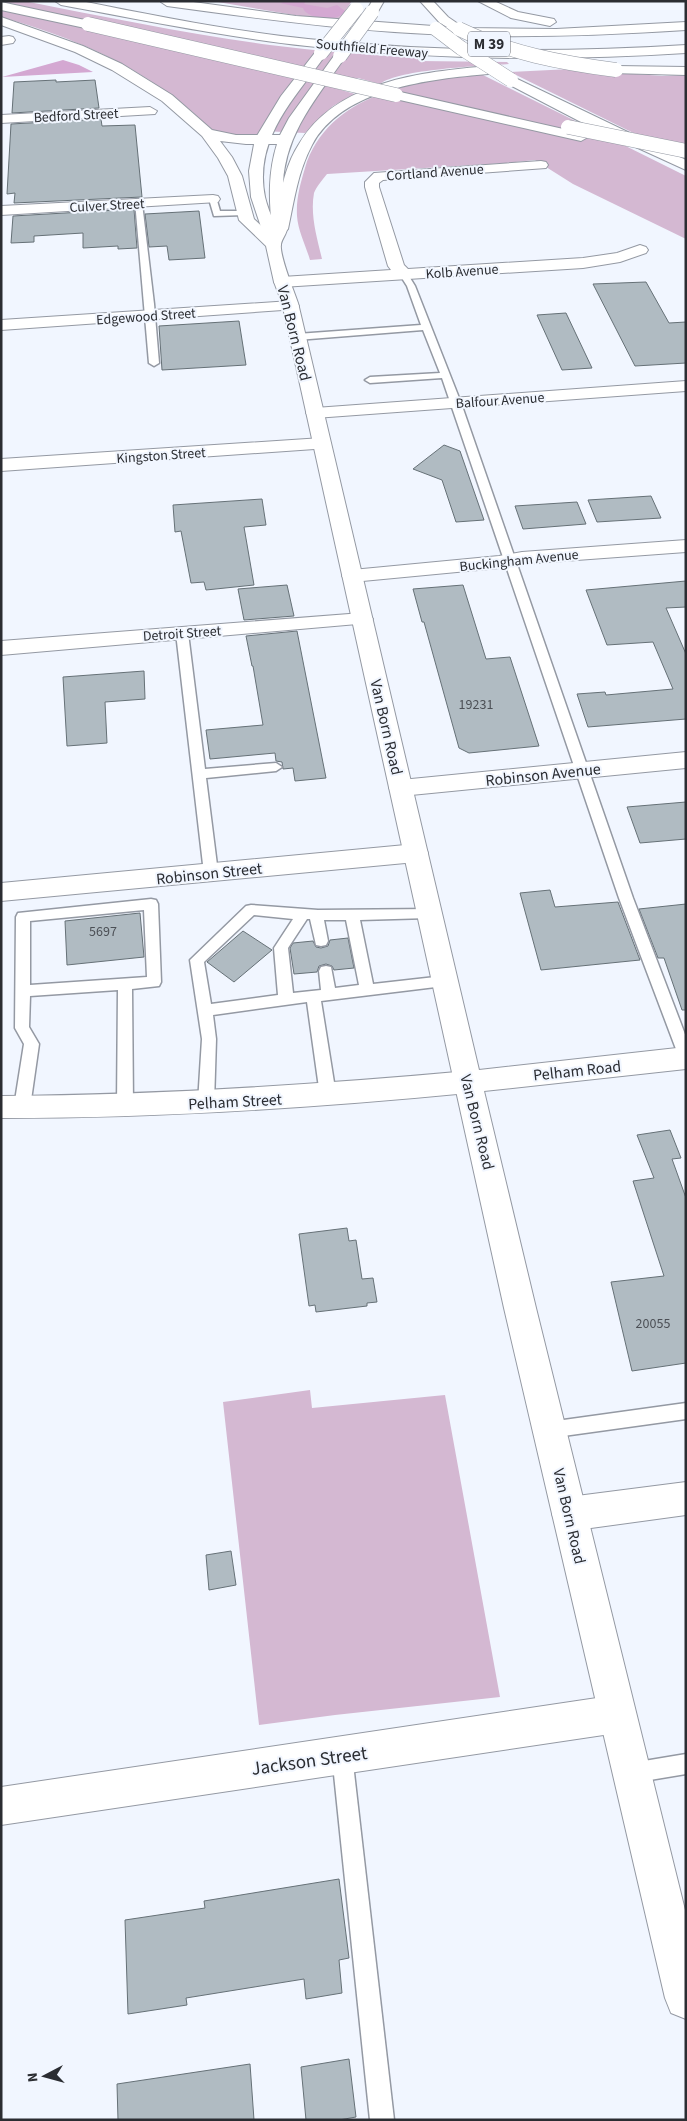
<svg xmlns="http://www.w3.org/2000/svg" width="687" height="2121" viewBox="0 0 687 2121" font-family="'Source Sans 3',sans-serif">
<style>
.green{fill:#d4b8d2}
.forest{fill:#d4a8d2}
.building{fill:#b0bbc2;stroke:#667177}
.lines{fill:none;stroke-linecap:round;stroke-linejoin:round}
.service-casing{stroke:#9499a3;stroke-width:3}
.minor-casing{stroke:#9499a3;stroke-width:2}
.tertiary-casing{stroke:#9499a3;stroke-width:2}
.secondary-casing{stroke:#9499a3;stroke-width:2}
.motorway-casing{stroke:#9499a3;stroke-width:2}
.service{fill:#fff;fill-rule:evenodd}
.minor{fill:#fff;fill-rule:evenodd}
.tertiary{fill:#fff;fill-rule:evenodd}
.secondary{fill:#fff;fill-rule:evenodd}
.motorway{fill:#fff;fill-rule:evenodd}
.secondary-bridge-casing{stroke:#9499a3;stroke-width:15;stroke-linecap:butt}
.motorway-bridge-casing{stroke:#9499a3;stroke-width:15;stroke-linecap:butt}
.secondary-bridge{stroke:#fff;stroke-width:14}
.motorway-bridge{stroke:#fff;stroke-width:14}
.labels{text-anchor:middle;stroke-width:4;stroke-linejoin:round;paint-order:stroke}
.far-street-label{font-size:14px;fill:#2b2d32;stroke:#f1f6ff}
.number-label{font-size:14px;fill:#4c5056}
.shield{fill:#f1f6ff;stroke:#666970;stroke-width:1}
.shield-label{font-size:15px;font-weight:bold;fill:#2b2d32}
.street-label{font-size:16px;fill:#2b2d32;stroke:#f1f6ff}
.near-street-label{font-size:19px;fill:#2b2d32;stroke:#f1f6ff}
</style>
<rect width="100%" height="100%" fill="#f1f6ff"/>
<!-- green -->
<g class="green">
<path d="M1 1H24C106 17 188 34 270 45 319 51 368 55 417 58L419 61 507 62 509 64C482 66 399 69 380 84L358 78 338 89 355 94 333 106 305 133 262 131 260 135C245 137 229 138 215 131 205 126 198 116 189 109 176 98 162 89 149 80 105 51 51 31 1 17Z"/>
<path d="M212 1H352L338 21 306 17Z"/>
<path d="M571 69 662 76 686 75V159L510 72Z"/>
<path d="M481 74 686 176V239L573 184 535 160 506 163 327 174C323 179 316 187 314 193 310 215 317 238 322 259L310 260C306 246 298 231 297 216 296 199 300 185 305 168 328 94 413 81 481 74Z"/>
<path d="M310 1390 312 1408 445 1395 500 1697 335 1715 259 1725 223 1402Z"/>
</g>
<!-- forest -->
<g class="forest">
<path d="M287 1H306L304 4 327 8 337 5 345 11C337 24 306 18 303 8L280 3Z"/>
<path d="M63 60 79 65 93 72 2 77Z"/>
</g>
<!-- building -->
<g class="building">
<path d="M56 80V82L95 80 99 108 12 113 14 82Z"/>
<path d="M101 119 102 126 135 125 142 197 14 203 15 193 7 194 11 124Z"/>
<path d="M134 209 137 248 118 249V246L83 248V233L34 236V242L11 243 13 216Z"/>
<path d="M199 211 205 258 169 260 167 246 149 247 145 214Z"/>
<path d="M646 282 669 323 686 322V363L635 366 593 284Z"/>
<path d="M566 313 592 368 562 370 537 315Z"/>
<path d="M239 321 246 365 162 370 159 326Z"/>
<path d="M444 445 460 451 484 520 456 522 442 480 413 469Z"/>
<path d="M651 496 661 518 597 522 588 500Z"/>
<path d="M262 499 266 525 244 527 254 585 206 590 204 582 191 583 181 531 175 532 173 505Z"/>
<path d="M577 502 586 524 523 529 515 506Z"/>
<path d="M686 581V607L666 608 686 654V719L588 727 577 694 605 692 606 695 673 689 653 642 607 645 586 590Z"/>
<path d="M287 585 294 616 244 620 238 589Z"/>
<path d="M463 585 486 659 510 657 539 746 469 753 459 748 424 622H422L413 589Z"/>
<path d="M297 631 326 778 295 781 293 768 283 769 282 762 276 761 275 753 210 759 206 730 263 725 253 666H252L246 636Z"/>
<path d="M144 671 145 699 105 702 107 743 67 746 63 677Z"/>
<path d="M686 802V839L640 843 627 807Z"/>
<path d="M550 890 555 907 618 902 640 960 541 970 520 893Z"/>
<path d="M686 904V1010H682L664 958H658L639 909Z"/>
<path d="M140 913 144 957 67 965 65 921Z"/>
<path d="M243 931 272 950 234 982 207 962Z"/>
<path d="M348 938 354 968 334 970 332 966 326 964 319 966 317 972 294 974 290 948 293 943 313 941 316 947 321 948 328 946 330 940Z"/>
<path d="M670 1130 681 1158 672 1159 686 1198V1363L632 1371 611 1282 664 1276 633 1181 654 1178 637 1135Z"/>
<path d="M347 1228 349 1241 356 1240 362 1279 373 1278 377 1302 367 1303V1306L316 1312 315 1305 309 1306 299 1234Z"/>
<path d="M231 1551 236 1585 209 1590 206 1555Z"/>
<path d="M339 1879 349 1958 339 1960 342 1993 306 1999 304 1979 186 1998 187 2005 128 2014 125 1920 205 1908 204 1901Z"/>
<path d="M349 2059 356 2117 339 2120H306L301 2067Z"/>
<path d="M250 2064 254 2120H118L117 2084Z"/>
</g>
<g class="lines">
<defs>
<g id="service">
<path d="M210 197H216L220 211H245L249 213 245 215 214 216 209 199Z"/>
<path d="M135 201 142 203 154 304 159 363 154 366 149 363Z"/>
<path d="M404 272 407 273 415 286 461 403 633 898 686 1037V1063L681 1061 679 1057 619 898 442 378 370 383 365 380 370 377 440 373 423 330 297 340 292 337 297 334 421 325 407 286 400 275Z"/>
<path d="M182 629 188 633 205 769 276 763 282 767 276 771 206 778 218 873 216 876H206L204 873 176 633Z"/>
<path d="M151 899 156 900 158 904 161 982 159 986 132 989 133 1106 130 1110 125 1112 120 1110 117 1106 118 990 30 996 29 1027 39 1044 30 1107 27 1111 22 1113 17 1111 14 1107 24 1044 15 1028 16 917 18 913ZM144 910 147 977 30 985V921Z"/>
<path d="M251 905 318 910 434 909 436 913 434 917 429 918 360 920 373 984 444 976 449 977 451 981 449 985 444 986 321 1001 336 1095 333 1099 328 1101 323 1099 320 1095 307 1002 213 1015 216 1039 214 1103 211 1107 206 1109 201 1107 198 1103 202 1039 190 960 246 906ZM254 915 293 919 274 948 278 995 211 1004 204 962ZM307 919H310L316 945 321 946 326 945 328 941 324 920H346L359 985 335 988 331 967 326 966 321 967 319 971 321 990 293 993 288 948Z"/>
<path d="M686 1403V1419L549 1438 543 1436 540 1430 543 1424 549 1422Z"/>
<path d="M342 1745 349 1748 352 1755 394 2120H370L332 1755 335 1748Z"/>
<path d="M686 1754V1774L632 1783 625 1780 622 1773 625 1766 632 1763Z"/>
</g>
<g id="minor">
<path d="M9 36 13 37 15 40 13 43 1 45V37Z"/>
<path d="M150 107 157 111 155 114 1 123V115Z"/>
<path d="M541 161 546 162 548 165 546 168 383 180 379 183V187L404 265 408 269 583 258 617 253 640 245 646 247 648 250 646 253 620 262 583 268 282 287 276 285 274 282 276 279 282 277 391 270 388 266 365 187V182L374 173Z"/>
<path d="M213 195 218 196 220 199 218 202 1 215V206Z"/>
<path d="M291 301 297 303 299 306 297 309 1 330V320Z"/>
<path d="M686 381V391L315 418 309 417 306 413 309 409 315 408Z"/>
<path d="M322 438 329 440 331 444 329 448 1 471V459Z"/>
<path d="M686 540V552L522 564 499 568 352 582 345 580 342 576 345 572 352 570 499 556 522 552Z"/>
<path d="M362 613 369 615 373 619 369 623 1 655V641Z"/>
<path d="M686 752V768L401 796 393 794 389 788 393 782 401 780Z"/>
<path d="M416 844 425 847 428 853 425 859 416 862 1 901V883Z"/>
<path d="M686 1482V1515L569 1531 557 1526 552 1514 557 1502 569 1497Z"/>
<path d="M617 1695 630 1701 636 1714 630 1727 617 1733 1 1825V1787Z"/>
</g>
<path id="tertiary" d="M468 1071 478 1074 482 1082 478 1090 468 1093C313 1108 157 1118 1 1118V1096C157 1095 313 1085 468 1071Z"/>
<g id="secondary">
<path d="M372 1H384L376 15 372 16 366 12Z"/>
<path d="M1 17 83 46 122 64 172 95 212 130 236 135H280L289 118 336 53H344L346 56C318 96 285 133 283 184 283 199 287 212 287 226 288 233 282 238 281 244 279 255 294 291 298 303L479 1070 686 1047V1069L484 1091 536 1308 686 1914V2019L671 2013 665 1998 504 1308 282 303 274 282 266 246 239 220 228 176 218 158 202 136 162 101 112 70 75 52 1 25ZM220 141 246 144H277C268 173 269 199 272 229L270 234 254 219 242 176 232 157Z"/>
</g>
<g id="motorway">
<path d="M55 1H81C156 16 232 31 308 39 434 52 560 53 686 45V53C559 61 433 60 307 46 225 37 143 20 61 5Z"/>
<path d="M186 1 296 16 447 27 440 23 420 1H433L448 17 464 28 556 29 686 22V30C621 34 557 37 492 36 383 35 275 21 167 6L161 2Z"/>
<path d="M478 1H494L518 12 554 19 556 22 550 26 511 18Z"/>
<path d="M1 2 85 20 91 24 85 28 1 10Z"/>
<path d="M321 49 327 53C296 97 253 138 265 197 267 206 271 215 274 223 280 197 284 167 299 144 336 81 422 72 488 66L494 70 488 74C431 79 342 88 312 145 298 171 294 201 288 229L285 232 277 233 281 245 278 248H268L251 197 249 171 255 139 281 96 317 50Z"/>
<path d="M616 66 686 67V75L611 73 610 70Z"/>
<path d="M511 76 686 160V170L579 121 506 83 504 80Z"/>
<path d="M396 91 581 133 588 137 581 141 391 98 389 95Z"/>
</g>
</defs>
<!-- service casing -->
<use href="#service" class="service-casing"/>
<!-- minor casing -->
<use href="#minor" class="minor-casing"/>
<!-- tertiary casing -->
<use href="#tertiary" class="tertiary-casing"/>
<!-- secondary casing -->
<use href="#secondary" class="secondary-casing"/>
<!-- motorway casing -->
<use href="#motorway" class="motorway-casing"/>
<!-- service -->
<use href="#service" class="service"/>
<!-- minor -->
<use href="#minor" class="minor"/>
<!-- tertiary -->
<use href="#tertiary" class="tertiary"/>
<!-- secondary -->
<use href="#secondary" class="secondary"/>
<!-- motorway -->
<use href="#motorway" class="motorway"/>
<defs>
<path id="secondary-bridge" d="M340 56 372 12"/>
<g id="motorway-bridge">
<path d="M88 24 396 95"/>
<path d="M436 29 461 48 511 80"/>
<path d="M459 29C509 53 561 63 616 70"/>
<path d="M321 53 356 9"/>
<path d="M568 127 686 151"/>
</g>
</defs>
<!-- secondary-bridge casing -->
<use href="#secondary-bridge" class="secondary-bridge-casing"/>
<!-- motorway-bridge casing -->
<use href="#motorway-bridge" class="motorway-bridge-casing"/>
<!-- secondary-bridge -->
<use href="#secondary-bridge" class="secondary-bridge"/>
<!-- motorway-bridge -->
<use href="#motorway-bridge" class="motorway-bridge"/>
</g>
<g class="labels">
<!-- far-street labels -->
<g class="far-street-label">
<text transform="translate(372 48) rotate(5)" y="5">Southfield Freeway</text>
<text transform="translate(76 115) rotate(-3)" y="5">Bedford Street</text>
<text transform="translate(435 172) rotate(-4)" y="5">Cortland Avenue</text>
<text transform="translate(107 205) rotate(-3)" y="5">Culver Street</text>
<text transform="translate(462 271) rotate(-4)" y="5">Kolb Avenue</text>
<text transform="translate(146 316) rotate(-4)" y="5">Edgewood Street</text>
<text transform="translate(500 400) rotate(-4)" y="5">Balfour Avenue</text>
<text transform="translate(161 455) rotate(-4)" y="5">Kingston Street</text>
<text transform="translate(519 560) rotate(-6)" y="5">Buckingham Avenue</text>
<text transform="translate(182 633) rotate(-4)" y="5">Detroit Street</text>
</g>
<!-- number labels -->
<g class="number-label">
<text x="476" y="709">19231</text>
<text x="103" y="936">5697</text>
<text x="653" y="1328">20055</text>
</g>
<!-- shield labels -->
<rect class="shield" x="468" y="31.5" width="42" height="25" rx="4"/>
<g class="shield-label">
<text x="489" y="49">M 39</text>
</g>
<!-- street labels -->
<g class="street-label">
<text transform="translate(295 333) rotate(76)" y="6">Van Born Road</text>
<text transform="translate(387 727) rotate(77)" y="6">Van Born Road</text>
<text transform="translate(543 774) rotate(-6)" y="6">Robinson Avenue</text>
<text transform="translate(209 873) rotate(-6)" y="6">Robinson Street</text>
<text transform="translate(577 1070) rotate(-6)" y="6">Pelham Road</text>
<text transform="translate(235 1101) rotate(-3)" y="6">Pelham Street</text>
<text transform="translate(478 1122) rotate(76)" y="6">Van Born Road</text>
<text transform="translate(570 1516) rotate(77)" y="6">Van Born Road</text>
</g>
<!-- near-street labels -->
<g class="near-street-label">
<text transform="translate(309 1760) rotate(-8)" y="7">Jackson Street</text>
</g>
</g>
<!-- border -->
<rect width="687" height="2121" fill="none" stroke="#2b2d32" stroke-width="5"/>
<!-- north arrow -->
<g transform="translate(45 2076) rotate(264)" stroke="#f1f6ff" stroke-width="4" paint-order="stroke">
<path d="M0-4L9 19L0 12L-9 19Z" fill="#2b2d32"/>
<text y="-8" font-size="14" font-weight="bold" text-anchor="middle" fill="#2b2d32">N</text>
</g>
</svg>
